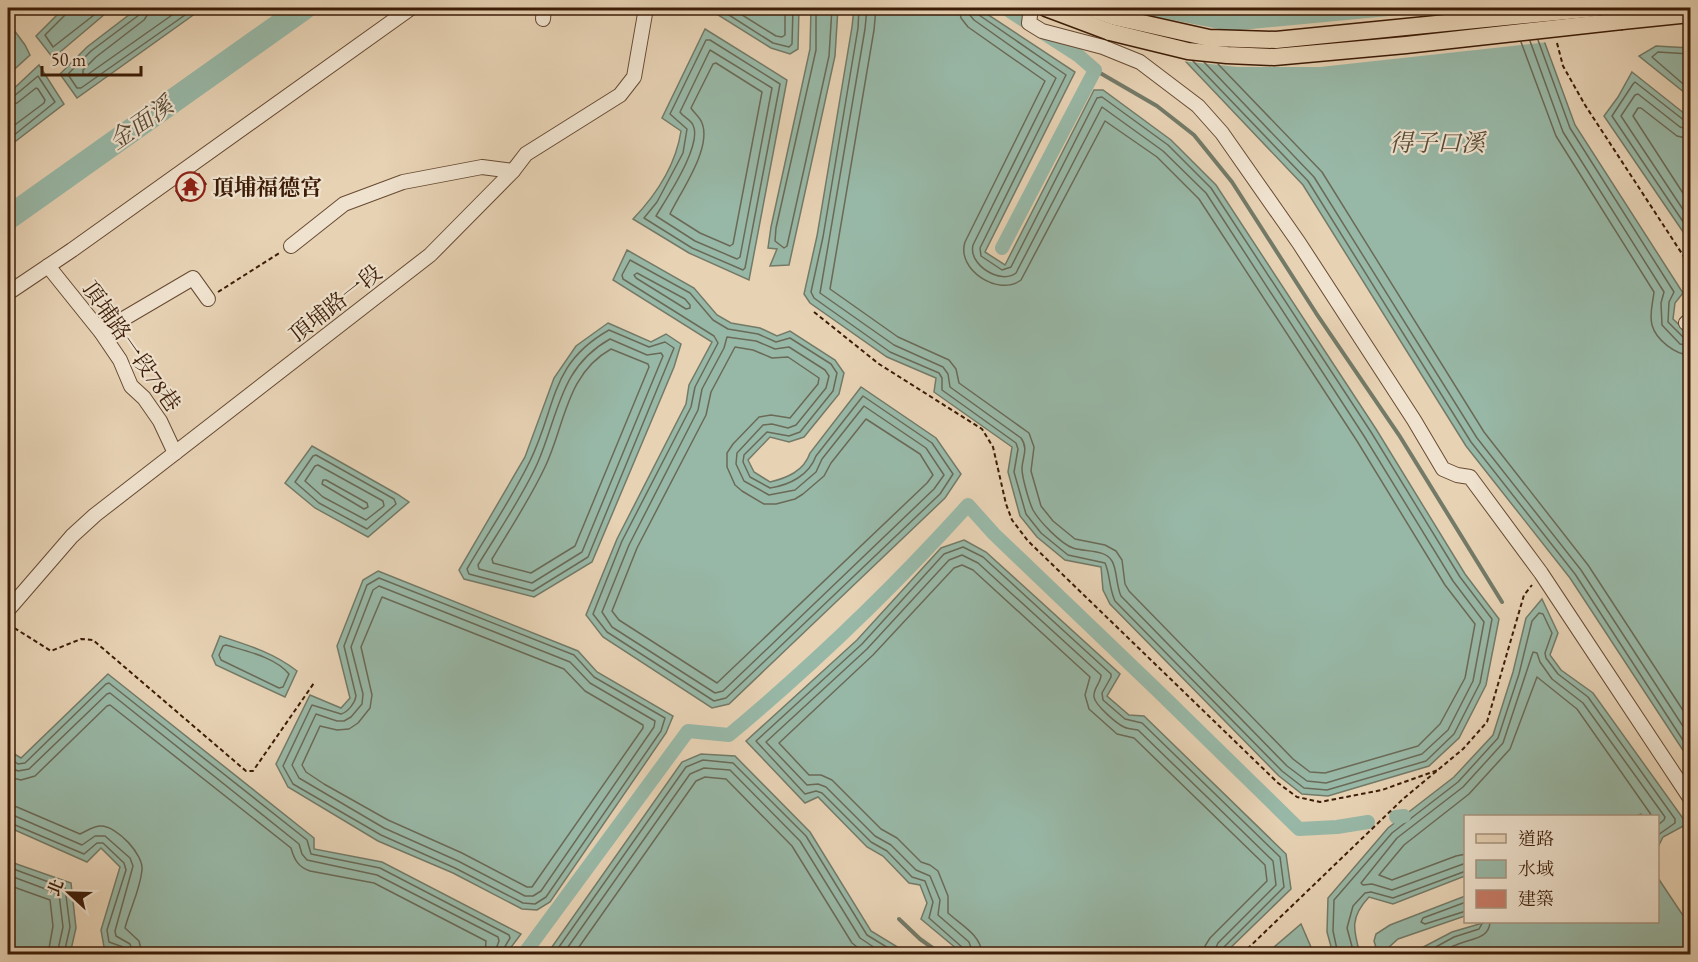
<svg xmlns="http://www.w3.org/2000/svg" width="1698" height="962" viewBox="0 0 1698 962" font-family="'EB Garamond','Noto Serif TC',serif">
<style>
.water{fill:#98b8a7;stroke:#737a67;stroke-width:1.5}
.pier{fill:#e7d2b4}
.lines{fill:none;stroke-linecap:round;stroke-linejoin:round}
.shore{stroke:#6a6a57;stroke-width:1.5}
.stream{stroke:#737a67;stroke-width:4}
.canal{stroke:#98b8a7;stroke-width:14}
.river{stroke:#98b8a7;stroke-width:24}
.building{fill:#c77b66;stroke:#3c1c07;stroke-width:1.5}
.minor-casing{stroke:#674a32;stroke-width:16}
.major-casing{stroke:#3c1c07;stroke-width:19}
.path{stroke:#3c1c07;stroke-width:2;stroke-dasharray:4.5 3;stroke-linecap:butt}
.minor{stroke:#efe2ce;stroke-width:14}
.major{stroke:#e7d2b4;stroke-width:16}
.major-bridge-casing{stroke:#3c1c07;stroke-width:19;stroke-linecap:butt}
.major-bridge{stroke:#e7d2b4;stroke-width:16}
.labels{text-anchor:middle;stroke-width:4.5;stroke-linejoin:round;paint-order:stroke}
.poi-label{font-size:22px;font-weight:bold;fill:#3c1c07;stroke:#efe2ce;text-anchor:start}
.street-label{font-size:22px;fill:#3c1c07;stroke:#efe2ce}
.water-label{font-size:24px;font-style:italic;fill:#584b37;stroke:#efe2ce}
</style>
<rect width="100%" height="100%" fill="#e7d2b4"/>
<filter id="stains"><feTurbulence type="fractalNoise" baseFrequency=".00333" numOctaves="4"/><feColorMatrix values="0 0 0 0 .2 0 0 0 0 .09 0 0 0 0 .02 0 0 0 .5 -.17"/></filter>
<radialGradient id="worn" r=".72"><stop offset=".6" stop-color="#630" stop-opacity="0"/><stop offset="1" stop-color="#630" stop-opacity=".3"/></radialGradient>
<!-- water -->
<g class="water">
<path d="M64 8H112L53 58 36 36Z"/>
<path d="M138 8H203L77 98 60 74 87 47Z"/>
<path d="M707 8H799L798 49 790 54 771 48Z"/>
<path d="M811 8H838L835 56 789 265 770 266 777 249 768 248 771 227 810 49Z"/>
<path d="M854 8H978L1075 72 985 252 1005 265 1094 90H1103L1171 140 1216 185 1376 429 1465 574 1499 619 1486 685 1459 738 1429 766 1328 796 1302 794 1279 776 1110 604 1103 590 1101 567 1065 560 1037 537 1020 516 1008 472 1012 447 934 392 936 378 887 357 810 303 804 294 817 236 852 27Z"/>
<path d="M1112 8H1532L1575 125 1683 293 1675 303 1673 319 1688 333 1690 332V761L1570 578 1466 446 1303 185 1172 47Z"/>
<path d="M8 22 25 45 30 55 8 75Z"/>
<path d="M705 29 787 80 749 280 689 253 633 219C656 195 676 164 681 131L662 118Z"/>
<path d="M1656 46 1690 48V97L1639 56Z"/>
<path d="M39 65 64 104 8 147V94Z"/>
<path d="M1632 72 1690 118V242L1604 116 1618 97Z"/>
<path d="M627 250 694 288 717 315 731 323 760 328 777 336 790 331 835 360 844 373 839 394 804 437 789 442 770 437 748 460 754 472 770 482C787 478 804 471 810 453L861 387 936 438 961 474 945 498 729 704 712 708 603 637 586 615 617 539 686 404 689 385 712 342 613 280Z"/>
<path d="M608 323 651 342 666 334 681 344 674 367 592 562 534 597 464 579 459 570 525 457 554 378 576 346Z"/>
<path d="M312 446 397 494 409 502 368 537 315 508 285 483Z"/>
<path d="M964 540 986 552 1120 674 1107 696 1129 715 1144 716 1286 854 1291 889 1224 954H963L921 919 927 903 920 885 909 883 883 856 867 847 818 797 805 803 746 741 857 640 941 548Z"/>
<path d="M378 571 578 651 597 672 673 716 666 733 550 902 537 910 522 909 453 873 378 841 288 787 276 764 310 695 341 708 350 698 337 646 363 580Z"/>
<path d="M1542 599 1558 633 1550 655 1561 670 1593 693 1687 824 1663 837 1658 847V816H1642L1641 814 1636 816H1466L1465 876 1393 904 1369 897C1350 917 1353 929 1360 954H1333L1327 932 1328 898 1388 828 1454 777 1493 735 1513 672 1526 618Z"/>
<path d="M220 636C248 645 274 653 297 671L285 697 216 665 212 656Z"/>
<path d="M108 674 314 838V849L382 862 521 934 506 954H128L104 947 101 930 120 867 101 848 87 862 8 827V750L21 758Z"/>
<path d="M701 754 735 756 810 832 871 931 909 954H547L682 762Z"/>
<path d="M8 861 71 883 76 928 70 954H8Z"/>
<path d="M1658 878 1690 926V954H1410L1452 932 1486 922H1658Z"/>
<path d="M1465 896V916L1398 939 1388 948 1390 954H1378L1374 941 1376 934 1390 925Z"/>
<path d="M1301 924 1314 954H1266Z"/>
</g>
<!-- pier -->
<path class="pier" d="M1109 8 1230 31 1473 8H1535L1548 42 1320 67H1238L1180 61 1170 50Z"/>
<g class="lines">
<!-- shore -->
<g class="shore">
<path d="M68 8 67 13 45 35 53 47 103 8"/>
<path d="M142 8 139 15 91 51 69 73V76L77 88H81L195 8"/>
<path d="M149 8 148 14 144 20 96 57 83 70V74L87 75 182 8"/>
<path d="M718 8 773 43 789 47 792 44 793 8"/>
<path d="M731 8 776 36 782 37 785 35V8"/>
<path d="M816 8V50L776 228 775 241 784 248 787 246 829 56 832 8"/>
<path d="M859 8 858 28 823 237 811 292 814 298 890 352 939 373 942 378V390L1016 443 1018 449 1014 472 1026 514 1041 533 1068 555 1105 563C1110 574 1109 588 1115 601L1282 771 1304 788 1327 790 1426 761 1454 734 1480 683 1492 619 1460 577 1371 432 1211 188 1168 145 1102 97 1097 98 1011 267 1002 270 981 256 980 248 1066 75 979 15 976 8"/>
<path d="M867 8 865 29 820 293 894 345 943 367 948 374 950 387 1021 438C1029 449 1022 458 1022 469 1022 477 1029 502 1033 510 1039 521 1061 544 1073 548 1085 552 1105 549 1112 561 1117 569 1116 585 1121 596L1287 766 1307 781 1326 783 1422 754 1448 730 1473 681 1484 622 1453 581 1364 436 1206 193 1163 151 1102 107 1016 273C1001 285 968 265 973 245L1056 78 974 20 969 14 968 8"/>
<path d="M876 8 874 30 830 289 898 337 949 360 956 369 959 383 1029 433 1034 447 1031 471 1041 506 1053 521 1075 539 1105 545 1116 551 1122 560 1125 584 1129 591 1293 759 1310 772 1325 773 1418 746 1440 724 1465 678 1475 624 1445 585 1357 441 1199 199 1157 157 1105 121 1021 280C999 297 956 270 965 242L1045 81 968 27 961 18 959 8"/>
<path d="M706 40H710L780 84 745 268 743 270 692 248 644 218 657 202 683 153 687 129 670 114Z"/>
<path d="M1538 40 1570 128 1674 292 1669 302 1668 322 1684 338 1690 339"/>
<path d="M1530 41 1563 132 1664 292 1661 303 1662 325 1680 344 1690 346"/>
<path d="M1521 42 1556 136 1654 292C1653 302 1649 314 1652 325 1656 340 1676 355 1690 355"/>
<path d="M710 50 772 88 740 257 737 259 695 241 656 216C666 199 703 145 693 125 690 119 683 117 680 112Z"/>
<path d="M1690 54 1658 52 1652 57 1690 90"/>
<path d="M1193 61 1308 181 1471 442 1575 574 1690 751"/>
<path d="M1204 62 1314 177 1477 438 1581 570 1690 737"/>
<path d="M716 63 762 92 733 244 730 246 700 233 670 214C681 191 712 148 702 123 700 117 694 113 691 108L713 64Z"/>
<path d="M1218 64 1322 172 1484 432 1588 565 1690 721"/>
<path d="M8 98 13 97 38 76 55 102 8 140"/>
<path d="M8 106 17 103 36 88 38 89 45 100 44 103 8 130"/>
<path d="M1690 122 1685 121 1635 82 1633 84 1612 116 1690 232"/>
<path d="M1690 130 1680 127 1638 94 1635 95 1621 116 1690 220"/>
<path d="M1690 139 1677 136 1641 108H1638L1633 116 1690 204"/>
<path d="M630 260 690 293 713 320 728 329 758 334 776 342 790 338 831 364 837 373 833 391 800 432 789 436 767 432 744 455 743 462 750 477 770 488C790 485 809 475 816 456L863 396 932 443 953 474 940 494 726 698 714 701 607 632 593 614 622 541 691 407 695 387 718 343 714 336 623 279 622 275Z"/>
<path d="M637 273 685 299 690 305V308L686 309 636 278 634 275Z"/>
<path d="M609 330 649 347 665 342 674 348 588 557 533 591 469 574 467 569C488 533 512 498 530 461 557 406 549 364 609 330Z"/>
<path d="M727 337 756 341 775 349 789 347 825 370 829 376 826 388 796 425 788 428 772 424 763 425 737 453 736 464 744 481 769 495 795 490 816 472 822 459 864 406 926 448 944 475 934 489 723 691 715 693 612 627 602 612 629 545 698 410 702 389 724 348Z"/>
<path d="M610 339 647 355 661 353 663 356 582 552 532 583 479 569 478 565C498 532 523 496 538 462 559 413 560 367 610 339Z"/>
<path d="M735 347 753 350 772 358 788 357 819 378 818 384 790 418 771 415 759 417 733 444 727 453V467L735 485 742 491 764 504H776L795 499 803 494 824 476 831 463 866 419 920 454 933 475 927 483 717 683 619 620 612 611 637 548 706 415 711 392Z"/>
<path d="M611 349 648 364 649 367 575 546 531 573 493 563 492 559C510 529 530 499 545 467 565 425 566 374 611 349Z"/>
<path d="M316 455 394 499 396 504 367 529 319 503 295 482 313 456Z"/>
<path d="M318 465 383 501 384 506 366 520 323 497 305 481 315 466Z"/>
<path d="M323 480H326L367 503 368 507 364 509 322 484Z"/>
<path d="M379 578 574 655 594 677 665 718 661 731 546 897 535 904 523 903 455 868 381 835 293 784 283 766 312 705 341 714C348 712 355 703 356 696L344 646 367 585Z"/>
<path d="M379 586 570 662 590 683 655 721 654 727 541 891 533 896H525L458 861 384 828 299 778 292 765 316 714 337 721H344L351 717 362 704 363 694 351 647 373 590Z"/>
<path d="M382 597 564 669 585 691 643 725V728L532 887H527L462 853 388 820 324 784 306 772 302 765 320 726 337 730 349 729 358 723 370 708 372 695 361 647Z"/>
<path d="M226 645C246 651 275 657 289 674L283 687 279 688 221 660 219 655 223 646Z"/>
<path d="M8 757 18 764 25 763 106 684 109 683 307 840 311 854 380 868 509 935 510 938 503 950 502 954"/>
<path d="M8 766 18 771 29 769 107 694 110 693 299 844 302 854 307 860 377 875 498 937 499 941 494 954"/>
<path d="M8 777 21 780 35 776 107 706 110 705 291 848C294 859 298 867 310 871L374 883 486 941 485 954"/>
<path d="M8 805 17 807 80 834C87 831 93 826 101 826 117 826 144 855 142 870 140 890 130 909 125 928L139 941 142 954"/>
<path d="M8 815 15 816 82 845 95 836H105L130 858 133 866 115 931 116 936 130 944 133 954"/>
<path d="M8 822 84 854 97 843H103L124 863 126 870 107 930 109 942 123 947 126 954"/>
<path d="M1466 854 1456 856 1392 880 1379 875 1404 845 1469 794 1510 749 1537 677 1577 709 1652 816"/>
<path d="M1466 863 1392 890 1372 884 1363 885 1361 883 1397 838 1463 787 1503 743 1533 652 1537 653 1540 662 1552 679 1583 703 1665 817 1664 820 1658 825"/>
<path d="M8 867 65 888 70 927 64 954"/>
<path d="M8 875 59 894 63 927 57 954"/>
<path d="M8 885 50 900 53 926 48 954"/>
<path d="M1466 902 1423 918 1421 922 1425 924 1466 911"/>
<path d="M554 954 686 767 703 760 733 763 806 836 867 935 898 954"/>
<path d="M563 954 690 774 704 768 730 770 800 841 860 938 884 954"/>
<path d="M574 954 696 781 705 777 726 779 792 846 852 943 866 954"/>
<path d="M965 954 963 948 929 918 933 902 925 881 912 877 887 851 871 842 822 793 816 791 805 794 756 741 862 644 944 554 963 547 983 557 1111 674V677L1102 693 1103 700 1125 719 1142 723 1280 857 1284 887 1223 948 1221 954"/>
<path d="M973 954 969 942 938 915 940 900 930 876 916 870 891 845 875 836 826 787 818 784 807 785 766 742 867 649 949 560 962 555 978 563 1101 675C1101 683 1093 688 1094 697 1095 705 1117 724 1124 727 1128 729 1134 729 1138 730L1273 861 1276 885 1218 943 1213 954"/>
<path d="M982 954C981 935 961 925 948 913V896L938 871 930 865 921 862 897 838 881 829 832 780 821 775H809L779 743 873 655 954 568 962 565 973 570 1090 677 1085 695 1089 709 1117 734 1134 738 1265 865 1267 881 1210 938 1205 946 1204 954"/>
<path d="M1338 954 1333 931 1334 900 1392 833 1458 782 1498 738 1519 674 1532 621 1539 613 1543 614 1552 633 1545 653 1546 658 1558 674 1588 697 1675 819V823L1658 835"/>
<path d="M1354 954 1347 928 1353 906 1365 893 1371 892 1393 898 1466 871"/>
<path d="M1423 954 1454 937 1479 929 1483 922"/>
<path d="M1438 954C1444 951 1450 947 1456 945 1470 938 1489 940 1490 922"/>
</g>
<!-- stream -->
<g class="stream">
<path d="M1095 70 1157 106 1194 135 1232 182 1316 313 1399 435 1502 602"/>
<path d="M899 919 920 939 941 954"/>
</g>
<!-- canal -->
<g class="canal">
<path d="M1002 248 1095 70 1079 56 1005 8"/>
<path d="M1396 817 1404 816"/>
<path d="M524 954 688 731 729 735C814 664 894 587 968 505L994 534 1159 692 1299 829 1337 827 1368 822"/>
</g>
<!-- river -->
<path class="river" d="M8 218 304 8"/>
</g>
<!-- building -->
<path class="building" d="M199 174 206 184 182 201 176 191Z"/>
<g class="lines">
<defs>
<g id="minor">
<path d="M1031 8 1029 23 1042 31 1103 47 1140 62 1198 106 1222 133 1299 243 1414 420 1443 469 1457 475 1470 477 1541 573 1690 798"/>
<path d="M543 19 544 8"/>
<path d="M291 246 344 204 403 182 482 167 513 171"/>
<path d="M48 266 101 332 120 360 131 386 144 398 160 421 175 453"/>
<path d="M8 293 72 250 411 8"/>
<path d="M1686 323 1690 320"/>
<path d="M101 332 193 278 208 299"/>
<path d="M8 610 72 536 95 515 430 255 513 171 526 154 620 95 634 77 646 8"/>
</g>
<g id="major">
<path d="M1046 8 1110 32"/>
<path d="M1090 8 1115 17"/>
<path d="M1622 21 1690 14"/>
</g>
</defs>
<!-- minor casing -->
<use href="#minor" class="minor-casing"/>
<!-- major casing -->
<use href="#major" class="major-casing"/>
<!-- path -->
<g class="path">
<path d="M1557 43 1563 66 1585 105 1690 266"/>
<path d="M218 292 281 252"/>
<path d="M814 312 879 364 982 429 993 447 1006 504 1012 520 1028 541 1278 783 1297 797 1320 802 1382 790 1438 770"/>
<path d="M8 624 51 651 81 639 93 640 246 771H253L314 683"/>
<path d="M1242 954 1403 799 1463 749 1487 722 1524 595 1532 585"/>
</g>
<!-- minor -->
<use href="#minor" class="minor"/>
<!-- major -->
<use href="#major" class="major"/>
<defs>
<g id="major-bridge">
<path d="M1115 17 1209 38 1276 40 1597 8"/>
<path d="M1110 32 1188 51 1227 55 1274 57 1406 45 1622 21"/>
</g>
</defs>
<!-- major-bridge casing -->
<use href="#major-bridge" class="major-bridge-casing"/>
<!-- major-bridge -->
<use href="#major-bridge" class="major-bridge"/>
</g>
<!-- icons -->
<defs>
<symbol id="temple-ring" viewBox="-11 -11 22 22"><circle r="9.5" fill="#efe2ce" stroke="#8f2418" stroke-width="1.5"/><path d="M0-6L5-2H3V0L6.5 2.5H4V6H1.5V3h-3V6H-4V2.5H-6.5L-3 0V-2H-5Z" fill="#8f2418"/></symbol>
</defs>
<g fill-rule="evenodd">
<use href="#temple-ring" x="174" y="170" width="33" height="33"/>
</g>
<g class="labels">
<!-- poi labels -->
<g class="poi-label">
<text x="212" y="195">頂埔福德宮</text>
</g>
<!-- street labels -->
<g class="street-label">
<text transform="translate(335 303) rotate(-38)" y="8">頂埔路一段</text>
<text transform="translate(132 346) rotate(55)" y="8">頂埔路一段78巷</text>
</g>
<!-- water labels -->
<g class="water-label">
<text transform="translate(141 123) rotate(-35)" y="8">金面溪</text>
<text x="1437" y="151">得子口溪</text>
</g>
</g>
<!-- margin -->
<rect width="1698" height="962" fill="none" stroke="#e7d2b4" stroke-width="30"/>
<rect x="9" y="9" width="1680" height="944" fill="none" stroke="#3c1c07" stroke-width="3"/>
<rect x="15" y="15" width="1668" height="932" fill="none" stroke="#3c1c07" stroke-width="1.5"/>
<!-- legend -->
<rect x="1464" y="815" width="195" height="108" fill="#efe2ce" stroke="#a7937e" stroke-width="1.5"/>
<rect x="1476" y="834" width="30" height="9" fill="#e7d2b4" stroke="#a7937e" stroke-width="1.5"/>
<text x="1518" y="845" font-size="18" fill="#3c1c07">道路</text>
<rect x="1476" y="860" width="30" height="18" fill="#98b8a7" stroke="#a7937e" stroke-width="1.5"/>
<text x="1518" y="875" font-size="18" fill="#3c1c07">水域</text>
<rect x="1476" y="890" width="30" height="18" fill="#c77b66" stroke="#a7937e" stroke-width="1.5"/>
<text x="1518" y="905" font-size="18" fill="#3c1c07">建築</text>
<!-- north arrow -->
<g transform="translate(69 893) rotate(292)" stroke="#efe2ce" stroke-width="4.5" paint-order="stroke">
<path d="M0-4.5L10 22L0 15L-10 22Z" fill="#3c1c07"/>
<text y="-9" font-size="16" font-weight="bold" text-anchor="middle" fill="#3c1c07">北</text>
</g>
<!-- scale -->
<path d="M42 66v9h99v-9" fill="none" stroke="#3c1c07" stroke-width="3"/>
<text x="51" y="66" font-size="18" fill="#3c1c07" stroke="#efe2ce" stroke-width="4.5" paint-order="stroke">50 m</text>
<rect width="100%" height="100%" filter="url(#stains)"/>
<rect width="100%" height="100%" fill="url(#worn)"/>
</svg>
